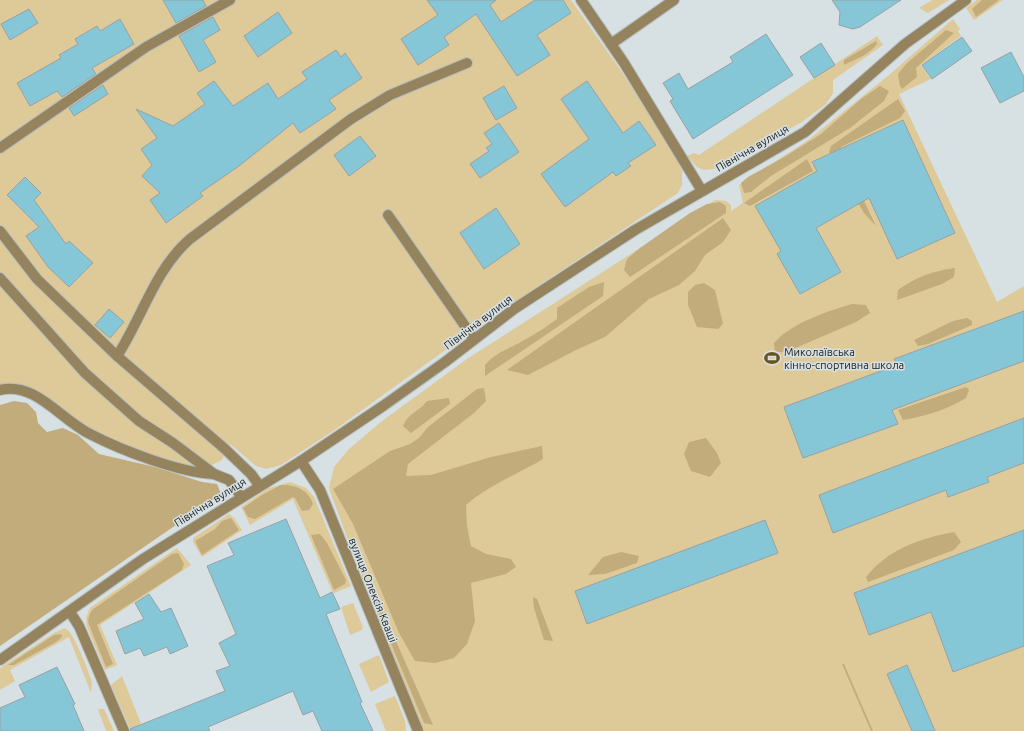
<svg xmlns="http://www.w3.org/2000/svg" width="1024" height="731" viewBox="0 0 1024 731" font-family="Ubuntu,sans-serif">
<style>
.green{fill:#dec999}
.forest{fill:#c2ac7b}
.building{fill:#85c7d7;stroke:#98a1a4}
.lines{fill:none;stroke-linecap:round;stroke-linejoin:round}
.service-casing{stroke:#b5bdbf;stroke-width:12}
.minor-casing{stroke:#b5bdbf;stroke-width:12}
.service{stroke:#94835c;stroke-width:10}
.minor{stroke:#94835c;stroke-width:10}
.labels{text-anchor:middle;stroke-width:3;stroke-linejoin:round;paint-order:stroke}
.street-label{font-size:11px;fill:#181c1c;stroke:#d7e0e3}
.poi-label{font-size:11px;fill:#181c1c;stroke:#d7e0e3;text-anchor:start}
</style>
<rect width="100%" height="100%" fill="#d7e0e3"/>
<!-- green -->
<g class="green">
<path d="M0 0H571L619 68 669 144 682 170V185L678 193 487 320 336 429 281 465 266 469 256 466 230 444 222 460 200 471 130 447 90 429 56 406 0 387Z"/>
<path d="M932 0H949L928 13 919 8Z"/>
<path d="M977 0H1003L974 20 966 8Z"/>
<path d="M953 19 960 29 958 31 961 36 921 65 931 79 899 94 997 302 1024 286V731H424L368 594 331 494 329 488 334 467 348 450 382 421 467 359 715 200 726 201 731 205V211L743 203 739 185 807 141 889 75Z"/>
<path d="M877 36 883 45 833 80V93L826 104 802 122 719 168C700 172 699 170 687 156L694 153 699 155Z"/>
<path d="M290 482 306 488 314 497 351 586 334 593 332 591 293 499 250 525 241 507 269 488Z"/>
<path d="M229 514 234 518 242 530 202 557 193 542V538Z"/>
<path d="M177 548 191 565 100 625 117 665 105 670 87 627 86 618 90 608Z"/>
<path d="M353 603 363 627 362 630 350 635 341 607Z"/>
<path d="M65 628C74 632 89 672 92 683 92 686 91 690 91 693L69 637 10 670 15 681 0 690V668L54 633Z"/>
<path d="M379 655 389 682 371 692 359 664Z"/>
<path d="M122 676 144 731H131L111 685Z"/>
<path d="M395 696 405 721 406 731H386L375 704Z"/>
<path d="M98 709H104L114 731H106Z"/>
</g>
<!-- forest -->
<g class="forest">
<path d="M982 0H999L976 17 972 9Z"/>
<path d="M946 30 954 33 916 68 917 77 902 89 900 86 898 74 906 64Z"/>
<path d="M876 41 877 44C869 55 856 59 844 65V60Z"/>
<path d="M880 86 889 91 884 101 850 128 771 176 751 192 744 193 741 183 748 177 786 156 821 134 861 99Z"/>
<path d="M898 99 905 111 900 118 841 147V153L876 226 864 213 829 152 831 146Z"/>
<path d="M807 159 813 171 750 206 744 203Z"/>
<path d="M720 202 726 206V213L630 277 624 270 627 259 640 248 690 213 707 204Z"/>
<path d="M723 218 731 230 723 242 705 255 695 271 679 285 649 299 605 337 576 350 528 375 507 370Z"/>
<path d="M955 268 954 277 942 284 897 300 898 290C916 277 933 271 955 268Z"/>
<path d="M604 282 603 296 485 376V365C497 352 504 351 519 343 532 336 545 328 557 319V308L589 287Z"/>
<path d="M704 283 715 290 723 324 718 329 697 327 688 305V292L695 285Z"/>
<path d="M852 304 866 305 870 313 856 322 786 352H775L774 343C793 322 826 312 852 304Z"/>
<path d="M967 318 972 321V325L928 344 918 346 914 340 953 321Z"/>
<path d="M966 387 969 390 966 398C946 410 926 416 903 420L898 410Z"/>
<path d="M484 388 486 401 474 413 408 464 406 476 431 475 491 457 542 446 543 459C518 474 489 485 466 505L467 526 471 546 486 554 511 559 516 567 506 574 471 583 475 621 467 644 454 658 435 663 415 661 399 633 353 524 333 489 390 451 410 444 419 438 428 427 477 389Z"/>
<path d="M449 398 450 404 411 433 403 426C410 411 418 413 427 401Z"/>
<path d="M14 401 27 403 36 412 38 423 47 432 63 428 78 435 99 454 155 467 202 482 217 484 221 494 0 646V405Z"/>
<path d="M706 438 717 453 721 463 710 477 691 471 684 454 689 442Z"/>
<path d="M281 485C295 484 309 490 313 504L309 510 302 511 295 498 293 497 255 519 248 517 243 508 262 495Z"/>
<path d="M231 518 239 530 202 555 195 541 215 529 222 521Z"/>
<path d="M954 532 961 542 954 550 868 582 866 577C888 549 921 538 954 532Z"/>
<path d="M320 534 327 543 346 580 345 584 334 590 311 535Z"/>
<path d="M621 552 639 556 637 563 605 574 588 575 603 557Z"/>
<path d="M178 553 184 564 182 570 97 625 113 664 106 667 88 622 89 616 92 610 172 554Z"/>
<path d="M376 596 433 725 424 723 372 598Z"/>
<path d="M533 597 537 599 553 641 544 640 534 608Z"/>
<path d="M61 634 62 637 56 642 14 665H8L54 635Z"/>
<path d="M842 664H844L873 731H871Z"/>
</g>
<!-- building -->
<g class="building">
<path d="M163 0H203L206 6 176 23Z"/>
<path d="M427 0H496L490 5 501 22 535 0H563L571 13 537 35 550 55 517 76 476 14 444 37 449 45 418 65 401 39 438 15Z"/>
<path d="M832 0H901L860 27 853 29 839 25 840 12Z"/>
<path d="M29 9 38 23 10 40 1 24Z"/>
<path d="M278 12 292 33 258 57 244 36Z"/>
<path d="M213 17 220 30 203 40 216 62 199 72 179 36Z"/>
<path d="M120 19 134 44 92 68 96 74 62 97 57 91 30 106 17 83 61 58 59 55 78 44 75 39 97 26 100 31Z"/>
<path d="M766 34 793 75 693 139 670 101 673 99 663 83 679 73 688 89 733 62 730 57Z"/>
<path d="M962 37 972 51 932 79 922 65Z"/>
<path d="M821 43 835 65 814 78 800 57Z"/>
<path d="M336 50 341 57 345 53 362 78 329 100 336 109 300 133 293 123 239 166 200 193 203 196 166 223 150 200 160 193 142 176 152 165 141 149 157 138 136 109 173 126 205 104 197 93 214 81 233 106 268 83 278 99 307 79 302 72Z"/>
<path d="M1011 52 1024 77V91L1000 103 981 68Z"/>
<path d="M587 81 623 133 639 121 656 145 628 163 631 166 616 176 613 172 565 207 541 174 589 139 561 99Z"/>
<path d="M103 85 108 94 74 116 69 108Z"/>
<path d="M504 86 517 108 496 120 483 98Z"/>
<path d="M903 120 955 233 897 259 869 198 816 228 841 272 800 294 777 254 781 251 755 206 817 171 812 162Z"/>
<path d="M499 123 519 152 480 178 470 164 489 151 486 148 492 144 484 133Z"/>
<path d="M360 136 376 156 349 176 334 155Z"/>
<path d="M25 177 41 193 34 200 66 244 69 241 93 263 69 287 48 267 26 236 39 227 7 195Z"/>
<path d="M496 208 520 244 484 269 460 233Z"/>
<path d="M109 309 124 322 110 338 95 325Z"/>
<path d="M1024 311V361L892 410 898 424 803 458 784 407 897 365 894 359Z"/>
<path d="M1024 418V463L987 477 989 482 948 497 946 490 833 533 819 495Z"/>
<path d="M286 519 320 598 332 592 340 609 326 614 362 702 360 703 373 731H322L313 711 303 715 293 691 208 727 210 731H130V729L225 691 216 671 230 666 219 643 236 634 207 566 234 555 228 543Z"/>
<path d="M765 520 778 553 587 624 575 591Z"/>
<path d="M1024 530V646L953 672 931 612 869 635 854 593Z"/>
<path d="M149 594 161 612 171 608 188 646 170 654 167 647 144 656 140 648 125 654 116 631 144 619 135 603Z"/>
<path d="M907 665 935 731H912L887 674Z"/>
<path d="M57 667 75 704 73 705 84 731H0V708L25 697 19 685Z"/>
</g>
<g class="lines">
<defs>
<g id="service">
<path d="M581 0 624 63 702 191"/>
<path d="M0 148 146 47 230 0"/>
<path d="M388 215 474 339"/>
<path d="M0 231 37 279 117 356 225 449 251 474 259 485"/>
<path d="M0 278 85 373 139 421 173 443 214 474 229 480 241 496"/>
<path d="M117 356C142 318 155 269 190 239L351 119 390 95 467 63"/>
<path d="M0 390C35 381 61 420 90 434 121 450 180 473 214 474"/>
</g>
<g id="minor">
<path d="M611 44 674 0"/>
<path d="M301 461 320 490 418 731"/>
<path d="M70 612 79 626 124 731"/>
<path d="M0 660 143 559 301 461 383 406 445 362 514 309 635 230 805 132 905 44 966 0"/>
</g>
</defs>
<!-- service casing -->
<use href="#service" class="service-casing"/>
<!-- minor casing -->
<use href="#minor" class="minor-casing"/>
<!-- service -->
<use href="#service" class="service"/>
<!-- minor -->
<use href="#minor" class="minor"/>
</g>
<!-- icons -->
<defs>
<symbol id="stadium-bare" viewBox="-9 -9 18 18"><path d="M0-5a6.5 5 0 1 0 0 10a6.5 5 0 1 0 0-10ZM-3.5-1.8h7v3.6h-7Z" fill="#685423" stroke="#d7e0e3" stroke-width="2.5" paint-order="stroke"/></symbol>
</defs>
<g fill-rule="evenodd">
<use href="#stadium-bare" x="761" y="347" width="22" height="22"/>
</g>
<g class="labels">
<!-- street labels -->
<g class="street-label">
<text transform="translate(752 148) rotate(-30)" y="4">Північна вулиця</text>
<text transform="translate(478 322) rotate(-37)" y="4">Північна вулиця</text>
<text transform="translate(210 502) rotate(-32)" y="4">Північна вулиця</text>
<text transform="translate(373 590) rotate(68)" y="4">вулиця Олексія Кваші</text>
</g>
<!-- poi labels -->
<g class="poi-label">
<text x="784" y="356">Миколаївська<tspan x="784" dy="13">кінно-спортивна школа</tspan></text>
</g>
</g>
</svg>
